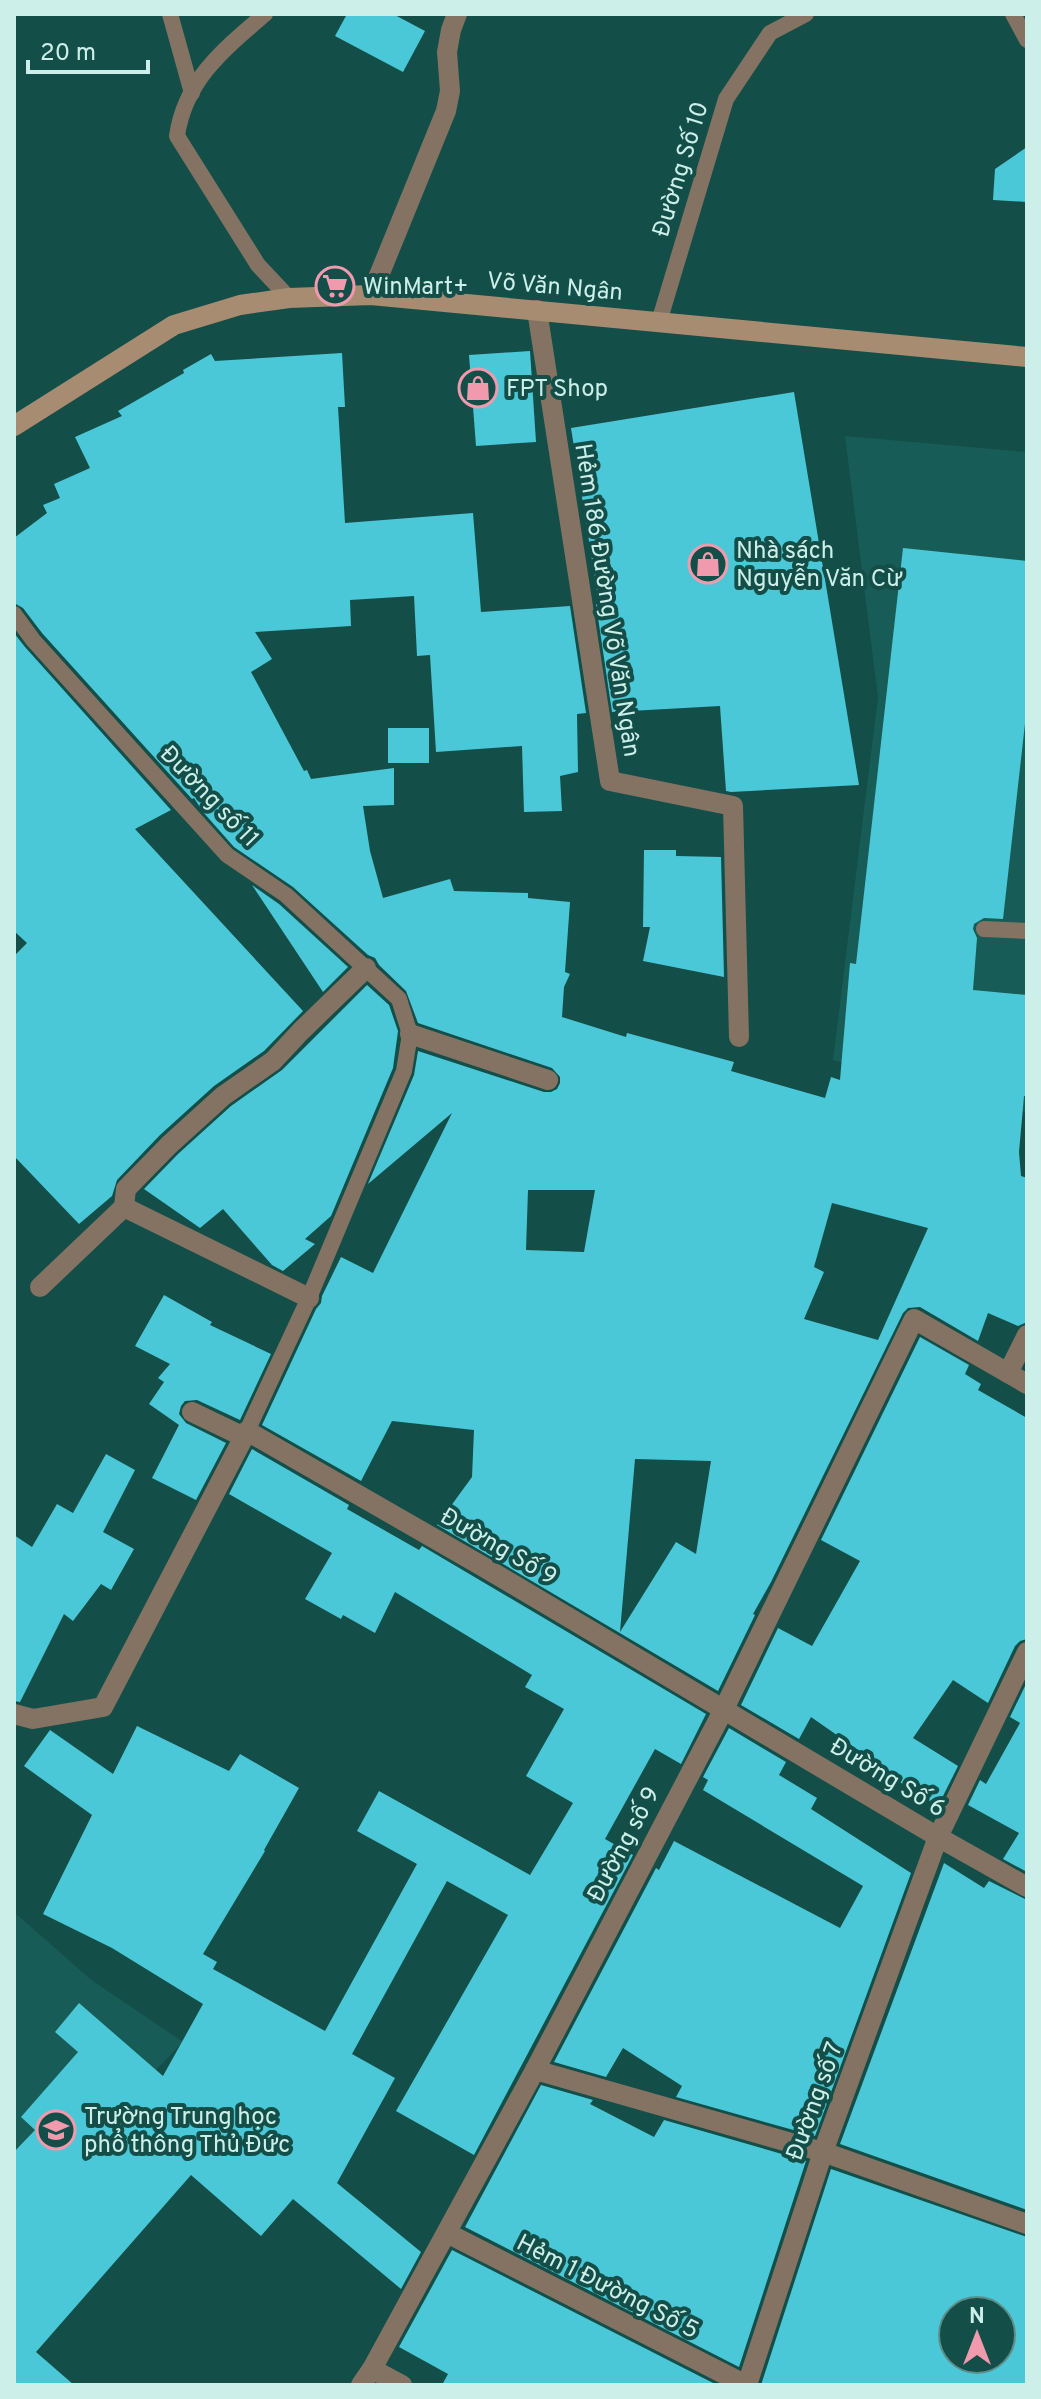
<svg xmlns="http://www.w3.org/2000/svg" width="1041" height="2399" viewBox="0 0 1041 2399" font-family="Overpass,sans-serif">
<style>
.built{fill:#175c56}
.building{fill:#4bc8d7;fill-rule:evenodd}
.lines{fill:none;stroke-linecap:round;stroke-linejoin:round}
.service{stroke:#847362;stroke-width:16}
.minor{stroke:#847362;stroke-width:20}
.tertiary{stroke:#847362;stroke-width:20}
.secondary{stroke:#a78c71;stroke-width:20}
.labels{text-anchor:middle;stroke-width:8;stroke-linejoin:round;paint-order:stroke}
.street-label{font-size:24px;fill:#ccefea;stroke:#144e48}
.poi-label{font-size:24px;fill:#ccefea;stroke:#144e48;text-anchor:start}
</style>
<rect width="100%" height="100%" fill="#144e48"/>
<!-- built -->
<g class="built">
<path d="M845 436 1027 452V1112L1018 1111 833 1060 878 697Z"/>
<path d="M14 1912 90 1979 183 2042 14 2217Z"/>
</g>
<!-- building -->
<g class="building">
<path d="M347 14H393L425 31 403 72 335 36Z"/>
<path d="M1027 147V202L993 200 995 169Z"/>
<path d="M530 351 536 442 476 446 469 355Z"/>
<path d="M342 353 345 407H338L345 523 473 513 481 612 570 606 586 713 577 714 578 772 560 776 562 811 524 812 522 746 436 752 430 655 417 656 414 596 350 600 351 626 255 632 272 659 251 672 304 771 307 770 311 779 394 768V805L363 806 370 851 383 898 450 879 454 891 528 893V898L570 902 565 972 570 974 564 987 562 1017 626 1037 627 1033 734 1062 731 1071 825 1098 831 1077 840 1080 850 963 856 964 903 548 1027 561V706L1003 919 984 918 974 924 973 929 977 938 973 990 1027 995V1096H1024L1019 1152 1021 1176 1027 1178V1322L1018 1326 988 1313 978 1341 920 1307 908 1308 903 1313 771 1582 753 1614 755 1615 718 1691 437 1525 472 1477 474 1430 392 1421 361 1481 262 1425 316 1309 321 1303 322 1296 341 1257 373 1273 452 1113 368 1184 414 1075 418 1051 544 1092H551L557 1089 560 1083V1077L552 1068 418 1023 406 991 379 965 375 958 368 955 293 887 234 847 203 812 194 798 192 799 42 633 23 608 14 603V538L47 513 43 505 60 498 54 484 90 468 75 437 122 416 118 411 184 373 183 370 211 354 215 361ZM528 1190H595L584 1252 526 1250ZM832 1203 928 1228 878 1340 804 1319 824 1272 814 1267ZM635 1459 711 1461 696 1554 676 1542 620 1632Z"/>
<path d="M794 392 859 785 731 792 726 791 720 706 612 712 596 604H599L571 428Z"/>
<path d="M14 633 25 647 171 810 135 829 303 1011 264 1051 214 1086 160 1135 117 1180 112 1196 79 1224 14 1156V956L27 943 14 931Z"/>
<rect x="388" y="728" width="41" height="35"/>
<path d="M644 850H676V856L721 857 724 977 643 961 650 927H643Z"/>
<path d="M252 885 279 904 348 967 323 992Z"/>
<path d="M367 985 389 1005 398 1031 393 1068 331 1216 305 1239 315 1244 283 1271 272 1265 223 1209 200 1228 144 1189 178 1154 231 1106 282 1070Z"/>
<path d="M164 1295 212 1322 210 1325 271 1354 240 1420 197 1400 185 1401 181 1406 179 1414 186 1423 226 1443 196 1500 152 1478 179 1425 149 1404 164 1382 158 1378 170 1364 135 1346Z"/>
<path d="M920 1337 969 1365 965 1374 981 1384 978 1390 1027 1418V1639L1020 1641 1015 1646 988 1703 953 1680 913 1738 958 1766 938 1806 882 1771 884 1768 811 1717 799 1739 741 1705 778 1628 812 1646 860 1561 821 1540Z"/>
<path d="M252 1449 349 1505 347 1509 419 1550 422 1546 706 1714 681 1764 655 1749 605 1839 633 1855 474 2155 396 2111 508 1915 447 1881 352 2054 395 2078 337 2183 421 2252 401 2289 293 2199 261 2236 191 2175 36 2352 74 2385H14V2152L35 2130 21 2117 78 2052 55 2032 79 2003 163 2076 203 2004 112 1948 43 1914 92 1815 24 1766 50 1730 113 1774 137 1726 229 1771 240 1754 299 1788 264 1850 265 1851 203 1954 217 1962 213 1969 325 2031 417 1864 357 1831 379 1791 530 1875 573 1803 526 1776 564 1709 525 1687 532 1675 395 1592 375 1633 343 1615 341 1619 305 1599 332 1553 229 1494Z"/>
<path d="M106 1454 135 1470 103 1532 134 1549 111 1590 101 1584 73 1621 64 1614 20 1702 14 1701V1535L32 1547 57 1504 73 1513Z"/>
<path d="M1027 1682V1872L1003 1859 1019 1833 968 1805 980 1780 986 1784 1020 1723 1010 1717Z"/>
<path d="M729 1728 786 1762 779 1775 817 1798 811 1809 911 1873 815 2136 676 2097 682 2086 623 2048 606 2077 554 2062 656 1868 659 1870 674 1841 840 1928 863 1886 703 1790 708 1780 703 1777Z"/>
<path d="M944 1863 984 1888 989 1881 1027 1900V2210L840 2144Z"/>
<path d="M541 2085 593 2100 590 2104 654 2137 664 2120 806 2161 739 2367 465 2227Z"/>
<path d="M831 2169 1027 2237V2385H761ZM953 2311H1001V2359H953Z"/>
<path d="M452 2250 717 2385H442L448 2374 399 2347Z"/>
</g>
<g class="lines">
<!-- service -->
<g class="service">
<path d="M170 14 192 93"/>
<path d="M265 14C224 49 185 80 177 136L258 265 289 298"/>
<path d="M1013 14 1027 40"/>
<path d="M659 322 726 99 770 33 806 14"/>
<path d="M14 614 33 640 227 855 286 895 399 999 410 1034 404 1071 309 1298 247 1431"/>
<path d="M984 929 1027 931"/>
</g>
<!-- minor -->
<g class="minor">
<path d="M371 295 446 111 450 91 447 52 451 30 457 14"/>
<path d="M537 310 610 781 733 806 739 1037"/>
<path d="M410 1034 548 1080"/>
<path d="M124 1207 126 1189 169 1145 223 1096 273 1061 301 1031 366 968"/>
<path d="M40 1287 124 1207 309 1298"/>
<path d="M1008 1373 1027 1335"/>
<path d="M192 1412 244 1437"/>
<path d="M14 1714 33 1719 103 1707 247 1431 482 1566 938 1837 1027 1887"/>
<path d="M535 2070 823 2152 1027 2224"/>
<path d="M447 2233 746 2385"/>
<path d="M372 2369 535 2070 724 1709 914 1319 1027 1384"/>
<path d="M747 2385 823 2152 938 1837 1027 1652"/>
</g>
<!-- tertiary -->
<path class="tertiary" d="M361 2385 372 2369 402 2385"/>
<!-- secondary -->
<path class="secondary" d="M14 426 174 325 240 305 289 298 371 295 1027 357"/>
</g>
<!-- icons -->
<defs>
<symbol id="supermarket-ring" viewBox="-11 -11 22 22"><circle r="9.5" fill="#144e48" stroke="#f29aad" stroke-width="1.5"/><path d="M-6-5.5h2.5l.6 2H6L4.5 2H-2.5L-4.4-4H-6ZM-1.5 3.2a1.3 1.3 0 1 0 .1 0ZM3 3.2a1.3 1.3 0 1 0 .1 0Z" fill="#f29aad"/></symbol>
<symbol id="shop-ring" viewBox="-11 -11 22 22"><circle r="9.5" fill="#144e48" stroke="#f29aad" stroke-width="1.5"/><path d="M-5-2.5h2.3a2.7 3.5 0 0 1 5.4 0H5L5.5 6h-11ZM-1.5-2.5h3a1.5 2.3 0 0 0-3 0Z" fill="#f29aad"/></symbol>
<symbol id="school-ring" viewBox="-11 -11 22 22"><circle r="9.5" fill="#144e48" stroke="#f29aad" stroke-width="1.5"/><path d="M0-5L7-2L0 1L-7-2ZM-4 1L0 2.5L4 1V4Q0 6-4 4Z" fill="#f29aad"/></symbol>
</defs>
<g fill-rule="evenodd">
<use href="#supermarket-ring" x="313" y="264" width="44" height="44"/>
<use href="#shop-ring" x="456" y="366" width="44" height="44"/>
<use href="#shop-ring" x="686" y="542" width="44" height="44"/>
<use href="#school-ring" x="34" y="2108" width="44" height="44"/>
</g>
<g class="labels">
<!-- street labels -->
<g class="street-label">
<text transform="translate(680 169) rotate(-73)" y="8">Đường Số 10</text>
<text transform="translate(555 286) rotate(5)" y="8">Võ Văn Ngân</text>
<text transform="translate(608 600) rotate(81)" y="8">Hẻm 186 Đường Võ Văn Ngân</text>
<text transform="translate(210 796) rotate(46)" y="8">Đường số 11</text>
<text transform="translate(499 1546) rotate(30)" y="8">Đường Số 9</text>
<text transform="translate(888 1777) rotate(31)" y="8">Đường Số 6</text>
<text transform="translate(623 1844) rotate(-62)" y="8">Đường số 9</text>
<text transform="translate(814 2101) rotate(-70)" y="8">Đường số 7</text>
<text transform="translate(608 2286) rotate(27)" y="8">Hẻm 1 Đường Số 5</text>
</g>
<!-- poi labels -->
<g class="poi-label">
<text x="363" y="294">WinMart+</text>
<text x="506" y="396">FPT Shop</text>
<text x="736" y="558">Nhà sách<tspan x="736" dy="28">Nguyễn Văn Cừ</tspan></text>
<text x="84" y="2124">Trường Trung học<tspan x="84" dy="28">phổ thông Thủ Đức</tspan></text>
</g>
</g>
<!-- border -->
<rect width="1041" height="2399" fill="none" stroke="#ccefea" stroke-width="32"/>
<!-- north arrow -->
<g transform="translate(977 2335)"><circle r="38" fill="#144e48" stroke="#5e8e89" stroke-width="2"/>
<path d="M0-6L14 30L0 20L-14 30Z" fill="#f29aad"/>
<text y="-12" font-size="22" font-weight="bold" text-anchor="middle" fill="#ccefea">N</text>
</g>
<!-- scale -->
<path d="M28 60v12h120v-12" fill="none" stroke="#ccefea" stroke-width="4"/>
<text x="40" y="60" font-size="24" fill="#ccefea" stroke="#144e48" stroke-width="6" paint-order="stroke">20 m</text>
</svg>
